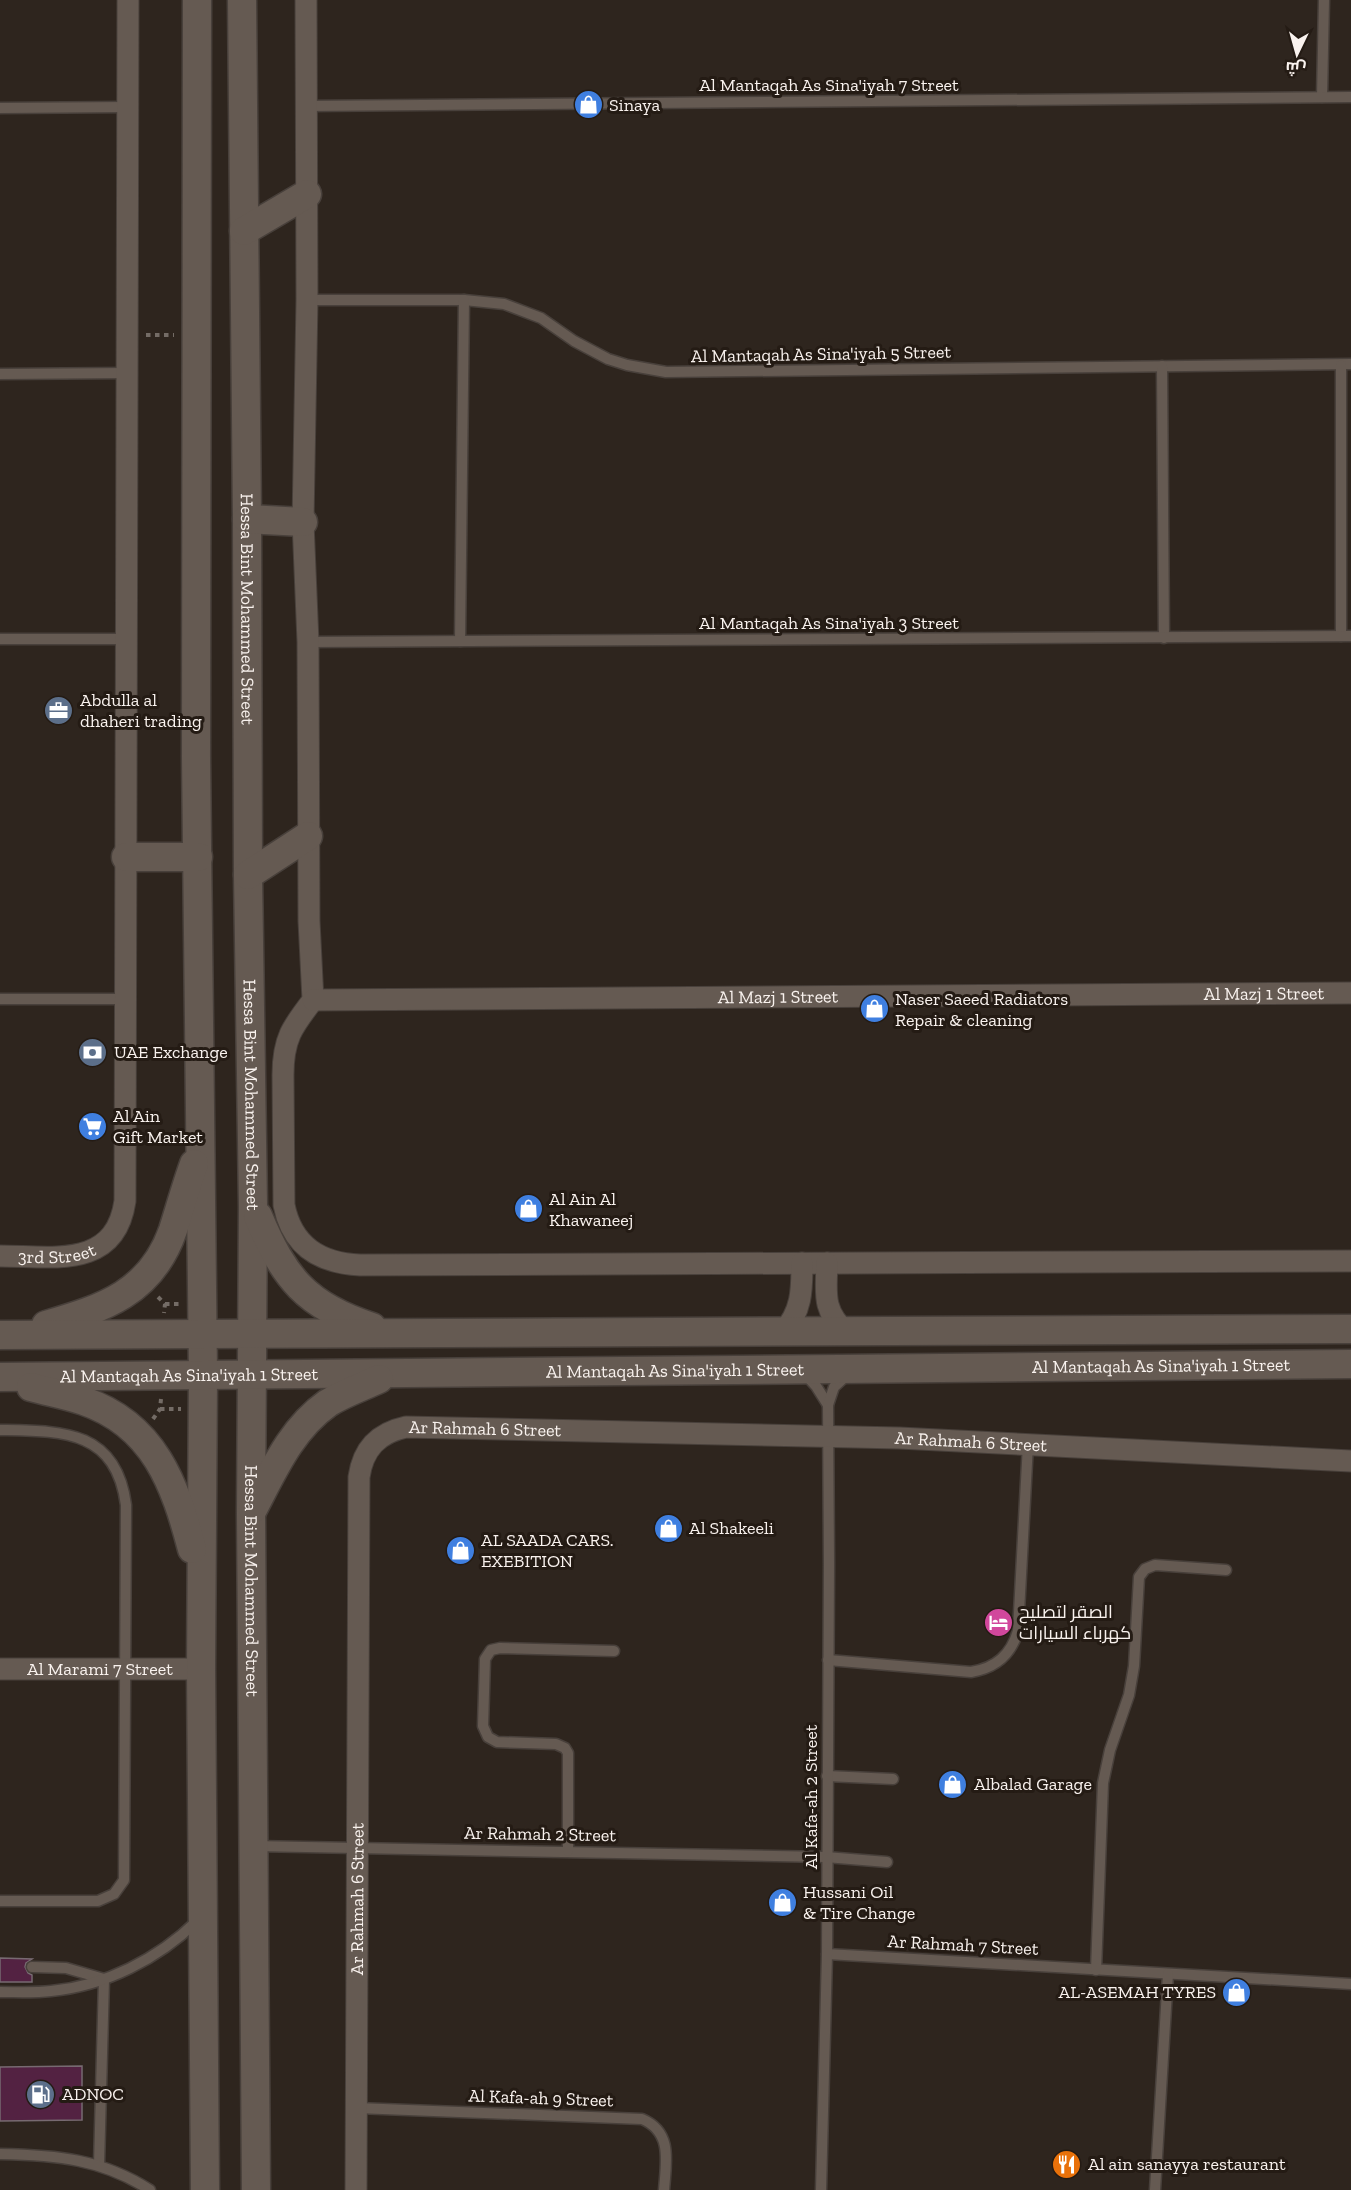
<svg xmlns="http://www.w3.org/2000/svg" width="1351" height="2190" viewBox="0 0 1351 2190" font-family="'Zilla Slab',Cairo,serif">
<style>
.building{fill:#532242;stroke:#776a71;stroke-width:1.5}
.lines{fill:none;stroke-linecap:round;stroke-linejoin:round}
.lane-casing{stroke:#48403b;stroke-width:13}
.street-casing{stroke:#48403b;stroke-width:23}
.secondary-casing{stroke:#48403b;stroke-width:31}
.path{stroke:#746c66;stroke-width:4;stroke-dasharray:4.5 4.5;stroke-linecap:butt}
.lane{stroke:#655a52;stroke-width:10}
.street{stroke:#655a52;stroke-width:21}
.secondary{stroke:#655a52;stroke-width:28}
.labels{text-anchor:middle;stroke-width:6;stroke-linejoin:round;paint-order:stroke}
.street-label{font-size:18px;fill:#f9f2ee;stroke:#241b14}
.poi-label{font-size:18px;fill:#f9f2ee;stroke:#241b14;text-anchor:start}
</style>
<rect width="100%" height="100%" fill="#2e251e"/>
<!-- building -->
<g class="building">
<path d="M0 1958 32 1959 26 1963 25 1967 28 1973 32 1975V1982H0Z"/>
<path d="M82 2066V2120L0 2121V2067Z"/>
</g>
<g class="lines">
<defs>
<g id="lane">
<path d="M1322 97 1324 0"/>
<path d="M306 106 1351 97"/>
<path d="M0 108 127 107"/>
<path d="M307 300H464L504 304 541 318 574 341 608 359 627 365 666 372 1351 364"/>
<path d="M1162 366 1164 638"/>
<path d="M0 374 127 373"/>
<path d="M1341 636V365"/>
<path d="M0 639H126"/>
<path d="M460 641 464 300"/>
<path d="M308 642 1351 636"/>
<path d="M0 999H125"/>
<path d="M805 1374 816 1386 828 1405"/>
<path d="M0 1430C61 1431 116 1429 126 1505L124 1880 114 1894 98 1901H0"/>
<path d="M828 1660 971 1672C996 1668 1011 1655 1018 1631L1028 1444"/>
<path d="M827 1776 893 1779"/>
<path d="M254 1846 826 1857 887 1862"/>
<path d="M568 1851V1753L565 1748 556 1744 497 1742 488 1737 483 1726 485 1659 491 1650 500 1648 614 1651"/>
<path d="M827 1954 1351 1984"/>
<path d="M32 1967 66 1968 104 1979 99 2165"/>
<path d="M1096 1970 1103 1783 1110 1750 1129 1695 1134 1666 1139 1577 1145 1569 1155 1565 1226 1570"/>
<path d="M0 1992C17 1992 34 1993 51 1991 105 1986 158 1959 197 1921"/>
<path d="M357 2108 642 2119C673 2132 666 2162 664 2190"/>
<path d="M0 2154C56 2155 102 2159 150 2190"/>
<path d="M821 2190 827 1954 829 1564 828 1405 834 1387 847 1375"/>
<path d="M1155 2190 1168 1974"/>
</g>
<g id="street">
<path d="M306 0 307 300 303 522 308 642 309 921 313 1000C292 1027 283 1039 283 1075L284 1205C292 1246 320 1263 360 1265L1351 1261"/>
<path id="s1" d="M313 1000 1351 993"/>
<path id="s2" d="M0 1256C52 1256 115 1270 125 1201L128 0"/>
<path d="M827 1263C826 1293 822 1311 847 1333"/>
<path d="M782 1333C802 1312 802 1290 802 1263"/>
<path id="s3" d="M0 1669H201"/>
<path id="s4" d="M356 2190 359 1477C363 1449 378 1433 406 1427L899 1438 1351 1461"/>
</g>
<g id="secondary">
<path d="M197 0 196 757 203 1375 201 1669 205 2190"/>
<path id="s5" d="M242 0 247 519 248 875 253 1206 251 1514 256 2190"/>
<path d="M244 231 307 194"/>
<path d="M247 519 303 522"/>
<path d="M126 857H198"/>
<path d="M248 875 308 836"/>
<path d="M258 1216C284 1278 306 1306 372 1327"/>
<path d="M46 1325C104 1308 151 1293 173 1230 180 1208 186 1186 194 1164"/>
<path d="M0 1335 1351 1329"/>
<path id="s6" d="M0 1377 1351 1364"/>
<path d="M31 1387C49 1392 67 1395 84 1401 154 1425 175 1484 192 1549"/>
<path d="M253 1509C273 1471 291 1429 328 1403 344 1393 362 1387 379 1379"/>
</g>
</defs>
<!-- lane casing -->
<use href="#lane" class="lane-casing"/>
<!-- street casing -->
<use href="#street" class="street-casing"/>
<!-- secondary casing -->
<use href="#secondary" class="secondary-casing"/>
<!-- path -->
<g class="path">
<path d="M146 335H174"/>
<path d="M158 1297 165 1304 164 1313"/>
<path d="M165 1304H179"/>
<path d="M160 1409H181"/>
<path d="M153 1419 160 1409 161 1399"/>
</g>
<!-- lane -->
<use href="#lane" class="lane"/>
<!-- street -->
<use href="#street" class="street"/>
<!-- secondary -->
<use href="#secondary" class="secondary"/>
</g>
<!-- icons -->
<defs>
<symbol id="shop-disc" viewBox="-11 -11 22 22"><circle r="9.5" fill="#3f7fe0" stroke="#241b14"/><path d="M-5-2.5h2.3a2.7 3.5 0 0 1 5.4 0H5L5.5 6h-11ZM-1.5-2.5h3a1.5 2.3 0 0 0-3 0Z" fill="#fff"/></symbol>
<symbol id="office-disc" viewBox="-11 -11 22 22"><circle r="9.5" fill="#5c6f8a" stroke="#241b14"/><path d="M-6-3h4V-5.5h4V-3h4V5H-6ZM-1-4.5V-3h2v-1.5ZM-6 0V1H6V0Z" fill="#fff"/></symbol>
<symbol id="bank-disc" viewBox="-11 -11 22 22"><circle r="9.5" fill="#5c6f8a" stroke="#241b14"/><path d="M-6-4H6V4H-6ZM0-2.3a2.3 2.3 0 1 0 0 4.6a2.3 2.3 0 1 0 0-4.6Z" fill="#fff"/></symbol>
<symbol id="supermarket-disc" viewBox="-11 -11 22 22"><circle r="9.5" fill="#3f7fe0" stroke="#241b14"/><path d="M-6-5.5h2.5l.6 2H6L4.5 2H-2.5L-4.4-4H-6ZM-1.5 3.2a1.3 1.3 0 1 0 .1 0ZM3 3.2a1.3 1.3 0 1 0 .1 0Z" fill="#fff"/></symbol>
<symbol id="hotel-disc" viewBox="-11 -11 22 22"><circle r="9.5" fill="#d1479c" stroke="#241b14"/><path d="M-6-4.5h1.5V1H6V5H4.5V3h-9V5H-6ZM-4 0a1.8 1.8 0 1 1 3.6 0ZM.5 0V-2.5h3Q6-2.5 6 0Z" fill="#fff"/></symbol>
<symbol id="fuel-disc" viewBox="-11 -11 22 22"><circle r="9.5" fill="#5c6f8a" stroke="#241b14"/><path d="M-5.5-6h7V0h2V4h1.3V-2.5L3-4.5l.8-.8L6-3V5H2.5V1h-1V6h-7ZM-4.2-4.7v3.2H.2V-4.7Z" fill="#fff"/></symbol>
<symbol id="restaurant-disc" viewBox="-11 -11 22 22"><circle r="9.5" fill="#e8710a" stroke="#241b14"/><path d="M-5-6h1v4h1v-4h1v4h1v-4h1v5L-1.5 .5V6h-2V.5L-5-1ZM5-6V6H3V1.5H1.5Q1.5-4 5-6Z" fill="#fff"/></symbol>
</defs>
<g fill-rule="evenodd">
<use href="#shop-disc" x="572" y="88" width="33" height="33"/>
<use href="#office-disc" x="42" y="694" width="33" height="33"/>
<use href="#shop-disc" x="858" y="992" width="33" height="33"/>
<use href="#bank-disc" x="76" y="1036" width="33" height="33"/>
<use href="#supermarket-disc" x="76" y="1110" width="33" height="33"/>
<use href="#shop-disc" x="512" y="1192" width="33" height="33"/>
<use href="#shop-disc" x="652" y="1512" width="33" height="33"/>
<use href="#shop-disc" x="444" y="1534" width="33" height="33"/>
<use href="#hotel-disc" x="982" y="1606" width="33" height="33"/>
<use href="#shop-disc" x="936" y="1768" width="33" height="33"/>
<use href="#shop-disc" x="766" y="1886" width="33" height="33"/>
<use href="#shop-disc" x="1220" y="1976" width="33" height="33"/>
<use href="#fuel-disc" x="24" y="2078" width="33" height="33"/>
<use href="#restaurant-disc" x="1050" y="2148" width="33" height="33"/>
</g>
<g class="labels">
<!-- street labels -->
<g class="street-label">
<text x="829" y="91">Al Mantaqah As Sina'iyah 7 Street</text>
<text transform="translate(821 354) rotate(-1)" y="6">Al Mantaqah As Sina'iyah 5 Street</text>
<text dy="6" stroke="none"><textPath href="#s5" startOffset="609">Hessa Bint Mohammed Street</textPath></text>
<text x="829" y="629">Al Mantaqah As Sina'iyah 3 Street</text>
<text dy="6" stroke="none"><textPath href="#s1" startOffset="951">Al Mazj 1 Street</textPath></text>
<text dy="6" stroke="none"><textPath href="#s1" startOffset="465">Al Mazj 1 Street</textPath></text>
<text dy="6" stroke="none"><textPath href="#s5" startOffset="1095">Hessa Bint Mohammed Street</textPath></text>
<text dy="6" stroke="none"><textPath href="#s2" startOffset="57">3rd Street</textPath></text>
<text dy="6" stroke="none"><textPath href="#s6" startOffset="1161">Al Mantaqah As Sina'iyah 1 Street</textPath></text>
<text dy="6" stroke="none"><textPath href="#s6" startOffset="675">Al Mantaqah As Sina'iyah 1 Street</textPath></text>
<text dy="6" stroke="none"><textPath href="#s6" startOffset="189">Al Mantaqah As Sina'iyah 1 Street</textPath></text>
<text dy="6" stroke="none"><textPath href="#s4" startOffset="866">Ar Rahmah 6 Street</textPath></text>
<text dy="6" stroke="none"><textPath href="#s4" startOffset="1352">Ar Rahmah 6 Street</textPath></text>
<text dy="6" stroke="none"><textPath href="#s5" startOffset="1581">Hessa Bint Mohammed Street</textPath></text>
<text dy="6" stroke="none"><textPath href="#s3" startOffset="100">Al Marami 7 Street</textPath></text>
<text transform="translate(811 1797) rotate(-90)" y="6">Al Kafa-ah 2 Street</text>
<text transform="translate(540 1834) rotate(1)" y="6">Ar Rahmah 2 Street</text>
<text dy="6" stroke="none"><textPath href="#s4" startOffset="291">Ar Rahmah 6 Street</textPath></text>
<text transform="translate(963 1945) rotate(3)" y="6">Ar Rahmah 7 Street</text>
<text transform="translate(541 2098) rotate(2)" y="6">Al Kafa-ah 9 Street</text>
</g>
<!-- poi labels -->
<g class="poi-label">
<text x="609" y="111">Sinaya</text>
<text x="80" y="706">Abdulla al<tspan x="80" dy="21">dhaheri trading</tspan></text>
<text x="895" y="1005">Naser Saeed Radiators<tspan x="895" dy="21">Repair &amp; cleaning</tspan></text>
<text x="114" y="1058">UAE Exchange</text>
<text x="113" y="1122">Al Ain<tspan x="113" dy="21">Gift Market</tspan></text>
<text x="549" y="1205">Al Ain Al<tspan x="549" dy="21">Khawaneej</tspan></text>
<text x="689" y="1534">Al Shakeeli</text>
<text x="481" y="1546">AL SAADA CARS.<tspan x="481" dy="21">EXEBITION</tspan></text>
<text x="1019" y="1618">الصقر لتصليح<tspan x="1019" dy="21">كهرباء السيارات</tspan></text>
<text x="974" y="1790">Albalad Garage</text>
<text x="803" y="1898">Hussani Oil<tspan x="803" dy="21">&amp; Tire Change</tspan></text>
<text x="1216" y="1998" text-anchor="end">AL-ASEMAH TYRES</text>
<text x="62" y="2100">ADNOC</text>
<text x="1088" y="2170">Al ain sanayya restaurant</text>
</g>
</g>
<!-- north arrow -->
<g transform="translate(1297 54) rotate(185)" stroke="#241b14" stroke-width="4.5" paint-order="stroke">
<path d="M0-4.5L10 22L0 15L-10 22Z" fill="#f9f2ee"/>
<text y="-9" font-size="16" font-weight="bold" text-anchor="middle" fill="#f9f2ee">ش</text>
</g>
</svg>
